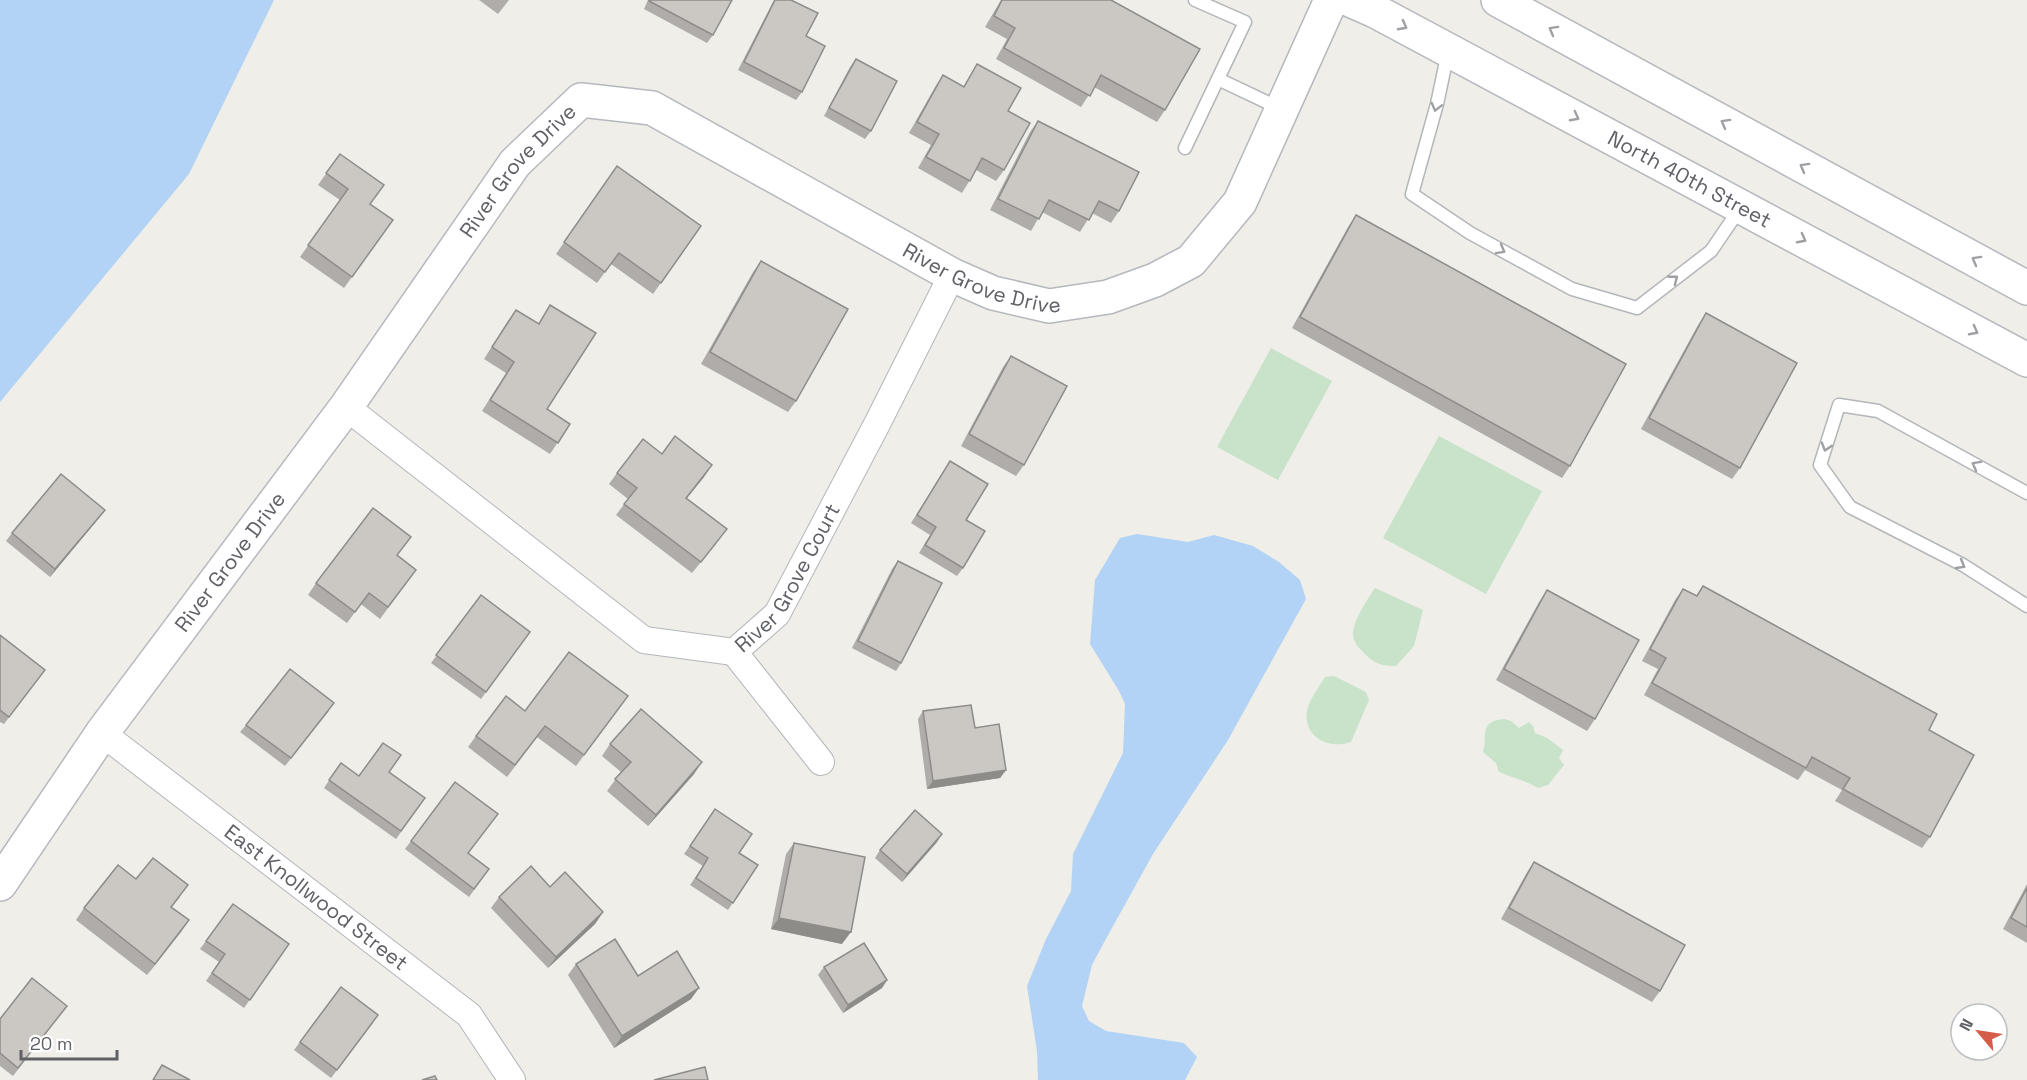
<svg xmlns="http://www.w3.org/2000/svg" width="2027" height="1080" viewBox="0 0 2027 1080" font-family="'Space Grotesk',sans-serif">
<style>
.green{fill:#c8e3ca}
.water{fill:#b2d3f5}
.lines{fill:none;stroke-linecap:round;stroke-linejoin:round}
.lane-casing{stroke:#b4b6ba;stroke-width:15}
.street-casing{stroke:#b4b6ba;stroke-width:28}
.secondary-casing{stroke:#b6b8bd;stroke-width:36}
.lane{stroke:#fff;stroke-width:12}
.street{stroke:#fff;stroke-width:26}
.secondary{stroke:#fff;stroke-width:33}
.wall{fill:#afaca9}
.shaded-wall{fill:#8e8c89}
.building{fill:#cbc8c4;stroke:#8e8c89;stroke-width:1.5}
.oneway{stroke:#9fa0a3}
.labels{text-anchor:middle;stroke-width:4.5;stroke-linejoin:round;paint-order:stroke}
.street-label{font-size:21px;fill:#5f6166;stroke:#fff}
</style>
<rect width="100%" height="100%" fill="#efeee8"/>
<!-- green -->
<g class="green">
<path d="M1271 348 1332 381 1278 480 1217 447Z"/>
<path d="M1439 436 1542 491 1486 594 1383 538Z"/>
<path d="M1375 588 1423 610 1414 646 1396 666C1383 666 1375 664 1366 655 1360 649 1354 644 1353 635 1352 623 1368 598 1375 588Z"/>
<path d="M1334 676 1366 692 1369 700 1351 742C1329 750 1303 737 1307 711 1309 700 1319 687 1325 677Z"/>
<path d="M1504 719 1511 721 1519 728 1529 722 1533 726 1535 733 1547 738 1563 750 1559 758 1564 765 1548 785 1538 788C1525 780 1513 778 1499 772L1496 763 1483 752C1488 735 1478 722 1504 719Z"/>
</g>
<!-- water -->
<g class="water">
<path d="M0 0H274L189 174 0 402Z"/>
<path d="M1137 534 1188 542 1214 535 1253 546 1279 562 1300 580 1306 599 1228 740 1153 854 1102 946 1092 965 1082 1006 1089 1021 1106 1031 1184 1043 1197 1057 1185 1080H1038L1037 1051 1027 986 1046 939 1071 891 1073 854 1123 753 1125 704 1119 691 1090 644 1095 580 1120 538Z"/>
</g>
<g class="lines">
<defs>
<g id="lane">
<path d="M1448 52 1437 104 1412 194 1470 233 1572 289 1637 308 1711 251 1741 207"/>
<path d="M1218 79 1279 108"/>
<path d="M1185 148 1245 22 1195 0"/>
<path d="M2027 493 1878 411 1839 405 1820 465 1850 507 1963 565 2027 606"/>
</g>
<g id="street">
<path id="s1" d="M346 407 644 640 734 652 777 614 877 424 952 275"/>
<path d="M734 652 821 762"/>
<path id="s2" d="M102 733 469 1015 512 1080"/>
</g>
<g id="secondary">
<path id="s3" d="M1350 0 1375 11 2027 360"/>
<path d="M1498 0 2027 288"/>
<path id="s4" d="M0 884 102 733 346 407 515 163 581 100 652 108 952 275 993 293 1049 306 1108 297 1155 280 1191 261 1240 202 1331 0"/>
</g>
</defs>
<!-- lane casing -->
<use href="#lane" class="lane-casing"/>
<!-- street casing -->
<use href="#street" class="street-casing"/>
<!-- secondary casing -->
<use href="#secondary" class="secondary-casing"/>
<!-- lane -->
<use href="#lane" class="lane"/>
<!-- street -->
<use href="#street" class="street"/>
<!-- secondary -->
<use href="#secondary" class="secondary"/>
</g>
<!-- wall -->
<g class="wall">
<path d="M479 0H509L498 14Z"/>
<path d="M648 0H732L713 35 707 43 644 9Z"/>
<path d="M774 0H791L806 36 802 92 796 100 738 70Z"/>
<path d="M1001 0H1111L1165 110 1157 122 1094 87 1081 107 996 59 1007 39 985 27Z"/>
<path d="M856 59 871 131 865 139 824 116 850 67Z"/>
<path d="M977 64 1008 111 1004 170 996 181 976 170 962 193 918 168 931 145 909 133 935 87 943 75 963 87Z"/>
<path d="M1038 121 1119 211 1111 223 1092 213 1080 232 1042 212 1031 231 990 210 1030 132Z"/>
<path d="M340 154 370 204 393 220 344 288 300 257 340 200 318 185Z"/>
<path d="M617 166 701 226 653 294 611 264 597 283 556 254Z"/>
<path d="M1356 215 1570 466 1562 478 1292 328 1348 227Z"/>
<path d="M761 261 796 401 788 412 701 364 753 272Z"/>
<path d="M550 305 547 409 570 424 550 454 482 411 506 373 484 359 508 321 516 310 538 324Z"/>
<path d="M1706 313 1740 468 1732 479 1641 429 1698 325Z"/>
<path d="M1011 356 1024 465 1016 476 961 446 1003 367Z"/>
<path d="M662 454 704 477 687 498 719 540 692 573 616 515 628 499 609 484 617 473Z"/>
<path d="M950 461 966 520 963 568 957 576 919 553 930 535 911 523Z"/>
<path d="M105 510 50 577 6 541 12 533Z"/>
<path d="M397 556 408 581 380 619 361 604 347 623 308 595 316 583Z"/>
<path d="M898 561 901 663 896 671 852 648 892 569Z"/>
<path d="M1703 586 1929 730 1930 837 1922 848 1835 801 1842 790 1805 770 1798 780 1644 695 1658 669 1642 661 1675 600 1683 589 1696 596Z"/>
<path d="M1547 590 1595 719 1587 731 1496 680 1539 602Z"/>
<path d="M481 595 530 632 481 699 431 663Z"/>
<path d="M0 635 39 678 4 724 0 722Z"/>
<path d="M620 707 576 766 537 737 507 777 468 747 476 736 525 711Z"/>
<path d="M329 711 285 766 240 732 246 725Z"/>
<path d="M923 711 975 728 1006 770 1000 778 927 789 918 719Z"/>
<path d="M610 744 694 774 648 826 607 791 621 772 602 756Z"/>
<path d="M341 763 359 776 389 772 425 798 396 839 324 788Z"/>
<path d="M455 782 468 853 489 869 469 897 405 849Z"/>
<path d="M715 809 739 853 758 865 728 910 690 885 703 866 684 854Z"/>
<path d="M937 842 902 882 875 858 880 850Z"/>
<path d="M794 843 842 944 771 929 786 854Z"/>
<path d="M1534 862 1660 991 1652 1002 1501 919 1526 874Z"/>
<path d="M136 879 180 897 172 907 189 920 147 975 76 920 84 908Z"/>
<path d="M2027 884V943L2003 929Z"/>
<path d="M550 887 603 912 595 924 548 968 491 908 499 897Z"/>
<path d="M206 941 289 944 244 1008 206 981 219 962 200 949Z"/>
<path d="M576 964 638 976 691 999 614 1048 568 975Z"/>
<path d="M824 967 887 980 882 988 843 1013 818 975Z"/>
<path d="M341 987 373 1023 331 1078 294 1050Z"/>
<path d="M67 1006 13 1076 0 1066V1019Z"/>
</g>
<!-- shaded-wall -->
<g class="shaded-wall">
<path d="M712 465 704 477 678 509 686 498Z"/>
<path d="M105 510 99 518 50 577 55 569Z"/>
<path d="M702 762 694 774 648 826 656 815Z"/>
<path d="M1006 770 1000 778 927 789 933 781Z"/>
<path d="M942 834 937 842 902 882 907 874Z"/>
<path d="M603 912 595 924 548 968 556 957Z"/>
<path d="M779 918 851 932 842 944 771 929Z"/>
<path d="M189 920 181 932 147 975 155 964Z"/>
<path d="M887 980 882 988 843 1013 848 1005Z"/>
<path d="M699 988 691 999 614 1048 622 1036Z"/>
</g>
<!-- building -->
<g class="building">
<path d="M649 0H732L713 35 649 1Z"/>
<path d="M775 0H791L818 13 806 36 825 46 802 92 744 62Z"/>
<path d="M1002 0H1111L1200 49 1165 110 1101 75 1090 96 1004 48 1015 28 994 16Z"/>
<path d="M856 59 897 81 871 131 829 108Z"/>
<path d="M977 64 1021 88 1008 111 1030 123 1004 170 982 158 970 181 926 157 939 134 917 122 943 75 964 87Z"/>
<path d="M1038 121 1139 172 1119 211 1099 201 1089 220 1049 200 1039 219 998 199Z"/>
<path d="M340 154 384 185 370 204 393 220 352 277 308 245 348 189 326 173Z"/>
<path d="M617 166 701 226 661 283 619 253 605 272 564 242Z"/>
<path d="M1356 215 1626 364 1570 466 1300 317Z"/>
<path d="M761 261 848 309 796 401 710 352Z"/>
<path d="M550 305 596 333 547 409 570 424 558 443 490 400 514 362 492 347 516 310 539 324Z"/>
<path d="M1706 313 1797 363 1740 468 1649 418Z"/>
<path d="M1011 356 1067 386 1024 465 969 434Z"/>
<path d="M675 436 712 465 686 498 727 529 701 562 624 504 637 488 617 473 643 439 662 454Z"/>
<path d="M950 461 988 484 966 520 985 531 963 568 925 545 936 527 917 515Z"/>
<path d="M61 474 105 510 55 569 12 533Z"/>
<path d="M373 508 411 537 397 555 416 570 388 607 369 593 355 612 316 583Z"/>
<path d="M898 561 942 583 901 663 858 641Z"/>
<path d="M1703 586 1937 714 1929 730 1974 755 1930 837 1843 789 1850 778 1812 757 1806 768 1652 683 1666 658 1650 649 1683 589 1697 596Z"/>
<path d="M1547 590 1639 640 1595 719 1504 669Z"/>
<path d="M481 595 530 632 486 692 436 655Z"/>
<path d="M0 635 45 670 9 717 0 710Z"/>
<path d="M569 652 628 696 584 755 545 726 515 765 476 736 506 696 525 711Z"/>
<path d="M290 669 334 703 291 758 246 725Z"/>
<path d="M971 705 975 728 999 724 1006 770 933 781 923 711Z"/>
<path d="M641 709 702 762 656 815 615 779 631 762 610 744Z"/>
<path d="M383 743 401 755 389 772 425 798 401 831 329 780 341 763 359 776Z"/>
<path d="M455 782 498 814 468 853 489 869 474 889 411 841Z"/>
<path d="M715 809 752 834 739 853 758 865 733 903 696 878 708 858 690 846Z"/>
<path d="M915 810 942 834 907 874 880 850Z"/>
<path d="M794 843 865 857 851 932 779 918Z"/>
<path d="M153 858 188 885 171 907 189 920 155 964 84 908 118 865 136 879Z"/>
<path d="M1534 862 1685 945 1660 991 1509 908Z"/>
<path d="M531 866 550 887 565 872 603 912 556 957 499 897Z"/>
<path d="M2027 888V927L2011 918Z"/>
<path d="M233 904 289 944 250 1000 212 973 225 954 206 941Z"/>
<path d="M615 939 638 976 677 951 699 988 622 1036 576 964Z"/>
<path d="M864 943 887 980 848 1005 824 967Z"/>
<path d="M32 978 67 1006 18 1068 0 1053V1019Z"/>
<path d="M341 987 378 1015 337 1070 300 1042Z"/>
<path d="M162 1065 190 1080H153Z"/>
<path d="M705 1067 708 1080H654Z"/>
<path d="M435 1076 437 1080H422Z"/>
</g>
<!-- one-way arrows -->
<defs><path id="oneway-chevron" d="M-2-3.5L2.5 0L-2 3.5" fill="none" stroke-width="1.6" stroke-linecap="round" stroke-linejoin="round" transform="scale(1.5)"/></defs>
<g class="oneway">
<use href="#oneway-chevron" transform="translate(1403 26) rotate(28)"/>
<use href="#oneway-chevron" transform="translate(1553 30) rotate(-151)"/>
<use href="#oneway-chevron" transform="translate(1436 107) rotate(104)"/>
<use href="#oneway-chevron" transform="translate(1575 117) rotate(28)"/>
<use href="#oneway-chevron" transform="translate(1725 123) rotate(-151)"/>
<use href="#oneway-chevron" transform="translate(1804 167) rotate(-151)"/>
<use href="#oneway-chevron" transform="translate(1802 239) rotate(28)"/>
<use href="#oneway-chevron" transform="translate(1501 250) rotate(29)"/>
<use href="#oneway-chevron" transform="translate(1976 260) rotate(-151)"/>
<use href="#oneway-chevron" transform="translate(1674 279) rotate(-38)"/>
<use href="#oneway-chevron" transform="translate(1974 331) rotate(28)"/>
<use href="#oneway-chevron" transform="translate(1826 447) rotate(107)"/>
<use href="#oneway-chevron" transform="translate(1976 465) rotate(-151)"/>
<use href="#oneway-chevron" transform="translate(1961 565) rotate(30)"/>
</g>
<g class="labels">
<!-- street labels -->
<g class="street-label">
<text dy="7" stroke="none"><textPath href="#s4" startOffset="882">River Grove Drive</textPath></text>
<text dy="7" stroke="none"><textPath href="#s3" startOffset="384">North 40th Street</textPath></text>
<text dy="7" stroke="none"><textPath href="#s4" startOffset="1422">River Grove Drive</textPath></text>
<text dy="7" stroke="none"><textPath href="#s4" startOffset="396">River Grove Drive</textPath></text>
<text dy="7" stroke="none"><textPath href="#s1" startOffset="562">River Grove Court</textPath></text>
<text dy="7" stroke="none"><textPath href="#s2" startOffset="270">East Knollwood Street</textPath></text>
</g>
</g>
<!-- north arrow -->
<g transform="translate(1979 1032) rotate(299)"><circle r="28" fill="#ffffff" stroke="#bfc0c2" stroke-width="1.5"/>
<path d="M0-4.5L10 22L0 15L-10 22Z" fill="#d55d48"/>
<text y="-9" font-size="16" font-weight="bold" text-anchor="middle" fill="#5f6166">N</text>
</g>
<!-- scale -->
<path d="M21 1050v9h96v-9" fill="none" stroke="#5f6166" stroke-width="3"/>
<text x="30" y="1050" font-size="18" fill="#5f6166" stroke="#ffffff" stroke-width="4.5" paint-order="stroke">20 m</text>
</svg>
